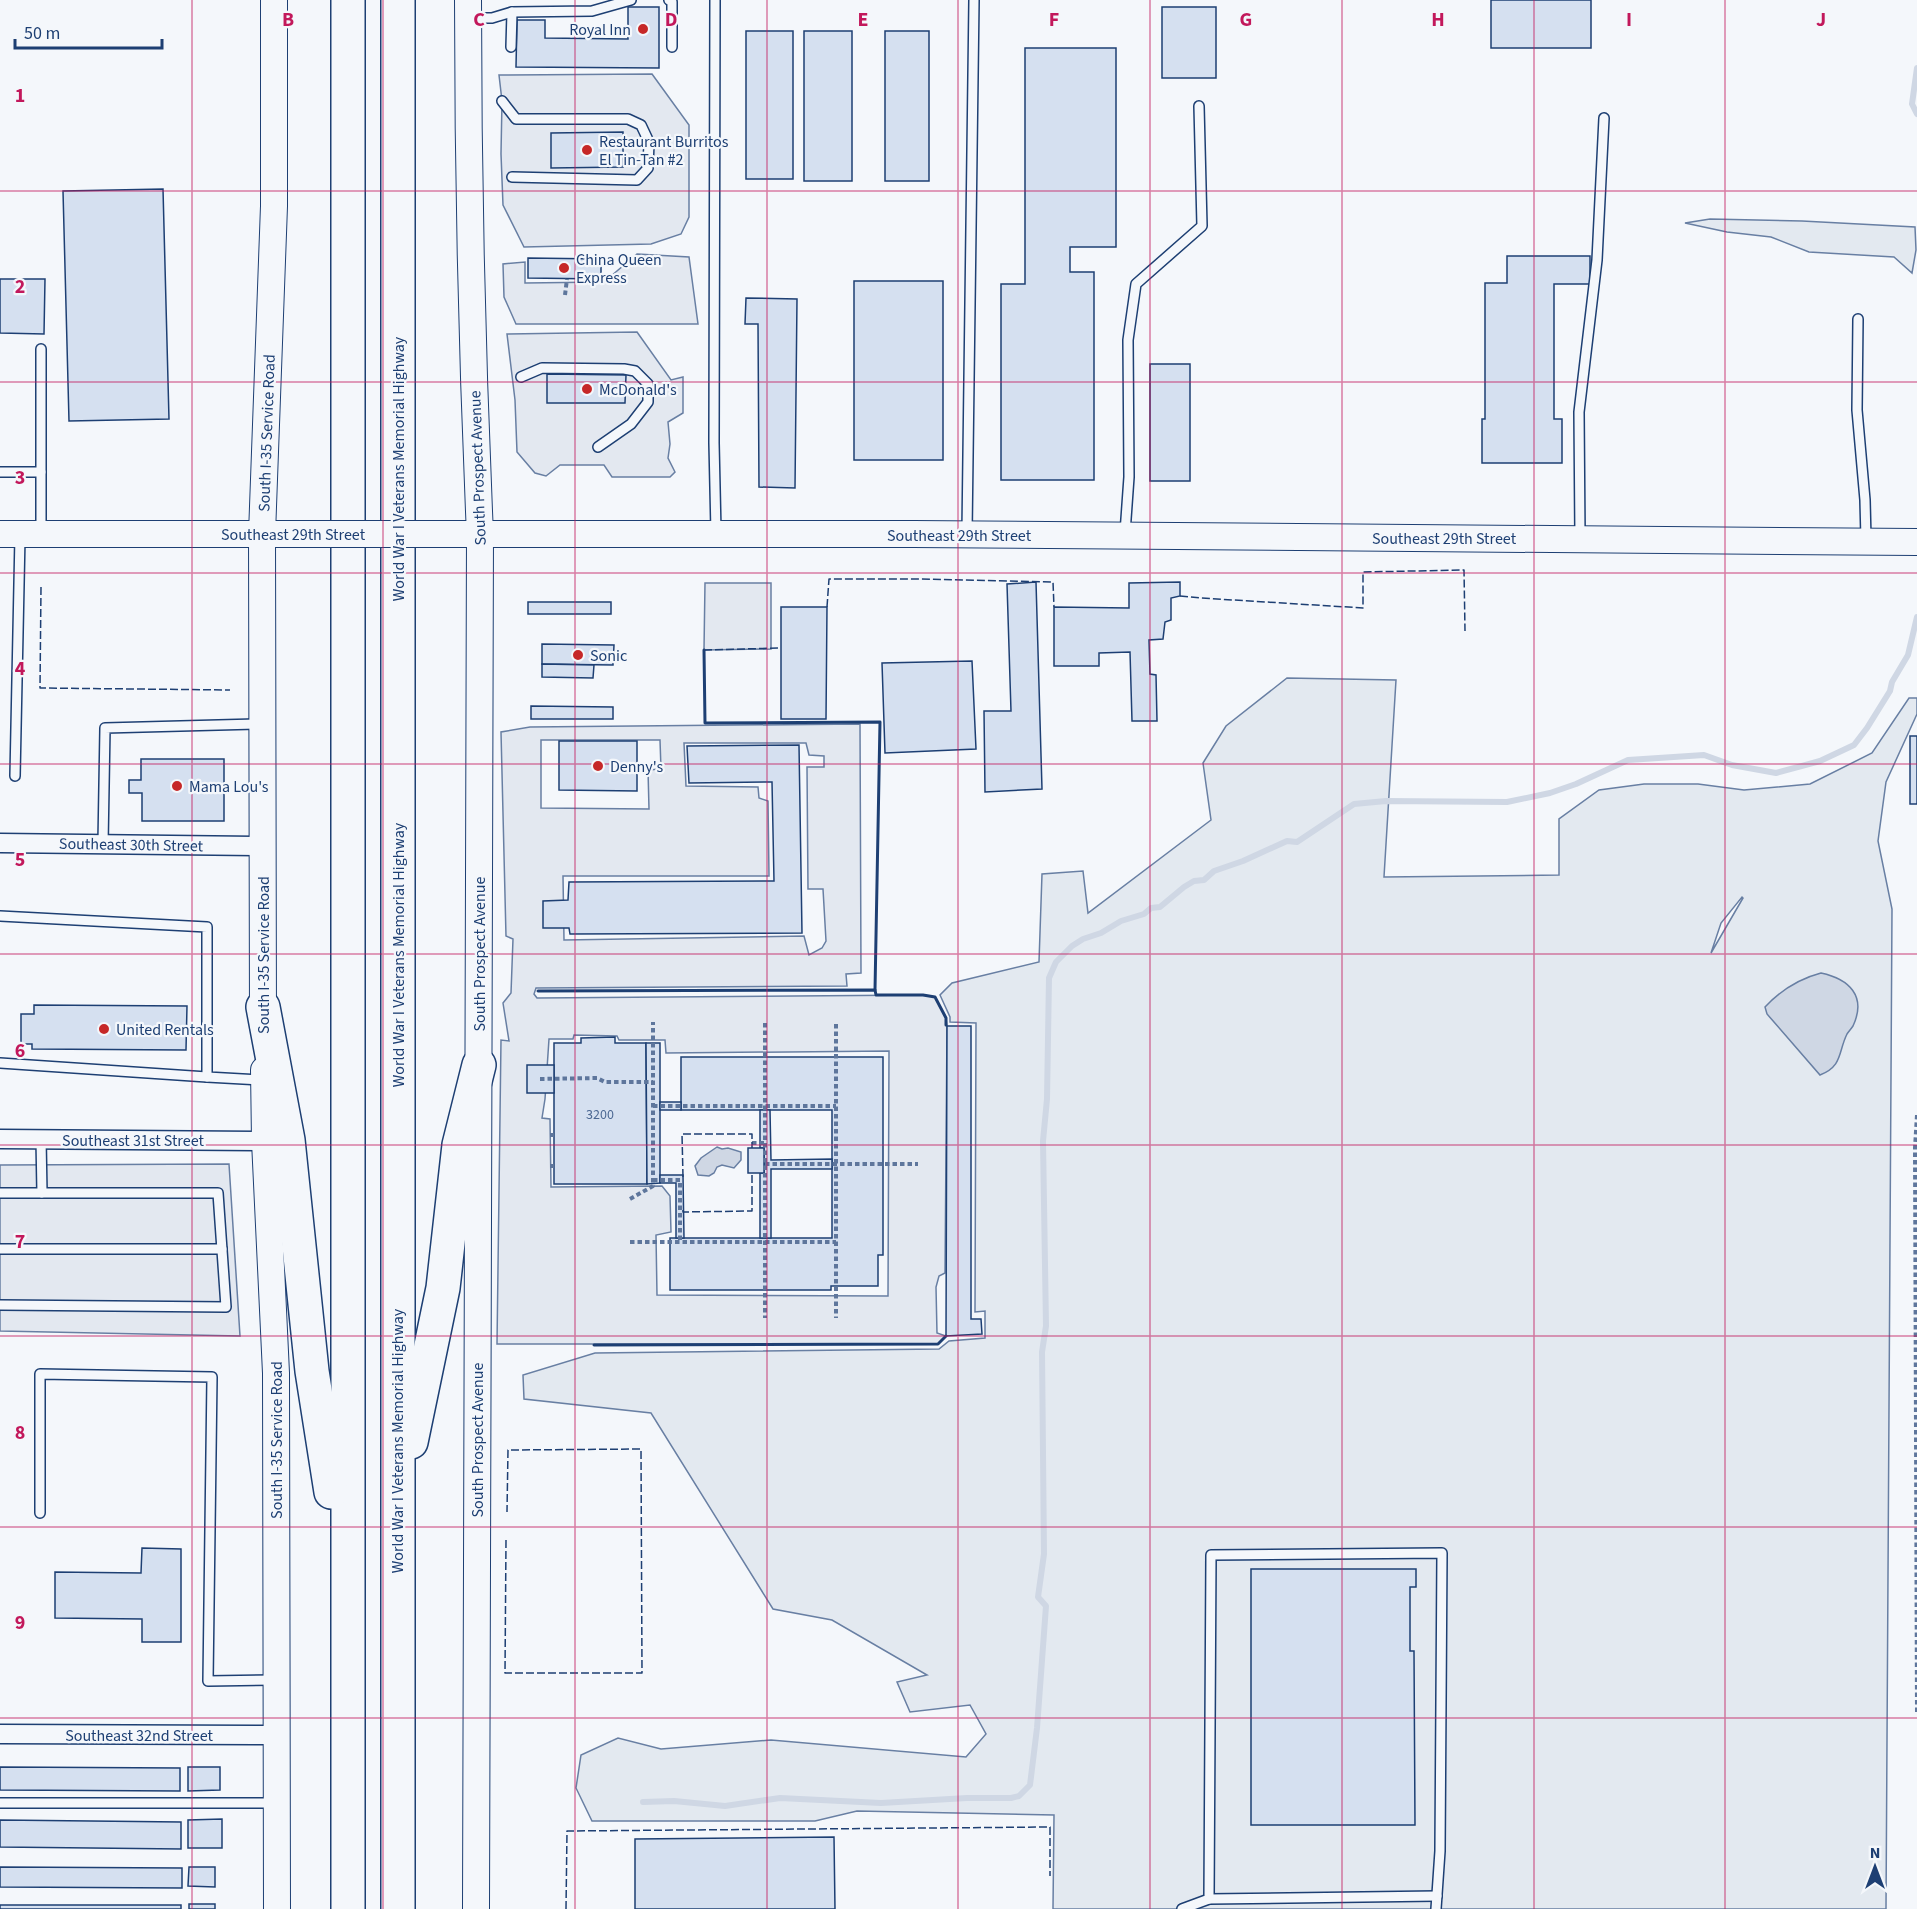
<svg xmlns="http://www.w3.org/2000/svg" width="1917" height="1909" viewBox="0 0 1917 1909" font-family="'Source Sans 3',sans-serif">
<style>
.green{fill:#e3e9f0;stroke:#687fa3;stroke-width:1.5;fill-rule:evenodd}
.parking{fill:#e3e8f0;stroke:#687fa3;stroke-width:1.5;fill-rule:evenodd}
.water{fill:#cfd7e4;stroke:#687fa3;stroke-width:1.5}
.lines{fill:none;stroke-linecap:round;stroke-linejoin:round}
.stream{stroke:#cfd7e4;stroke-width:6}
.building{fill:#d5e0f0;stroke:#1d3f73;stroke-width:1.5}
.service-casing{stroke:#1d3f73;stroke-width:12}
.minor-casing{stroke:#1d3f73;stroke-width:21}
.secondary-casing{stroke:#1d3f73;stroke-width:28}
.motorway-casing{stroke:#1d3f73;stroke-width:36}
.path{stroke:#5e769c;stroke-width:4;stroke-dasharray:4.5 3;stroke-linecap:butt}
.service{stroke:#f4f7fb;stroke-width:9}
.minor{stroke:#f4f7fb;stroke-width:18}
.secondary{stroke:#f4f7fb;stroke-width:26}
.motorway{stroke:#f4f7fb;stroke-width:33}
.secondary-bridge-casing{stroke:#1d3f73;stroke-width:28;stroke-linecap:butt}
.secondary-bridge{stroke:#f4f7fb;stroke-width:26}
.fence{stroke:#1d3f73;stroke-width:1.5;stroke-dasharray:8 3;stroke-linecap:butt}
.wall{stroke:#1d3f73;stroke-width:3}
.grid{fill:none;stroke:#c2185b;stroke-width:1.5;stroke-opacity:0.55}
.poi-dot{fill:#c62828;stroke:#f4f7fb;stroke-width:2}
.labels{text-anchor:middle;stroke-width:4.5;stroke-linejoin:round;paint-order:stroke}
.number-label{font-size:14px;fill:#4b6792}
.poi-label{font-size:16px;fill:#1d3f73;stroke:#f4f7fb;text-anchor:start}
.street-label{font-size:16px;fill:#1d3f73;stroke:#f4f7fb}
.grid-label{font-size:20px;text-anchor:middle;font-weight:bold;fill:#c2185b;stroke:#f4f7fb;stroke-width:4.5;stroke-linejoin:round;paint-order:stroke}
</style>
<rect width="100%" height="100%" fill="#f4f7fb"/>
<!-- green -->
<g class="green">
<path d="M1710 219 1802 221 1915 227 1916 250 1912 273 1894 257 1809 252 1771 237 1727 232 1685 223Z"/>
<path d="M1287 678 1396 680 1384 877 1559 875V819L1599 790 1644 784H1698L1744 790 1810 784 1872 753 1909 698H1917V714L1886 782 1878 841 1892 909 1886 1909H1053L1054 1815 857 1811 815 1821H592L576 1788 581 1755 618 1738 661 1749 771 1740 966 1757 986 1734 970 1705 910 1712 897 1682 927 1675 832 1620 773 1609 651 1413 524 1399 523 1375 595 1353 939 1349 949 1341 985 1338V1311L975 1312 976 1023 950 1022V1017L940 995 952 983 1039 962 1042 874 1083 871 1088 913 1211 820 1203 763 1226 726ZM1742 897 1743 898 1711 953 1721 923Z"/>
</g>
<!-- parking -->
<g class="parking">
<path d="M652 74 689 125V217L681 234 651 244 524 247 503 205 501 154 502 101 499 75Z"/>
<path d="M637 254 689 257 698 324H516L504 297 503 264 525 262V283L604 282Z"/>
<path d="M637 332 671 380 683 377V413L668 422 670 444 668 458 675 472 670 477H612L604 465H560L546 476 535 473 517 452 515 400 507 334Z"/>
<path d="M705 583H771V649L704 650Z"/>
<path d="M860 724 861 973 846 974 847 986 536 988 534 994 537 998 923 995 935 997 946 1018 947 1026 945 1273 939 1276 936 1287 937 1333 946 1336 938 1344H497L501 1040 509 1041 503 1003 511 993 513 939 506 936 501 732 530 727ZM541 740H660L661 769 648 770 649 809 541 808ZM684 743H806L809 755 824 756V767H807L808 889H823L826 941 822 948 809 955 804 936 564 940 563 876H769L768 801 759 798 758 787 686 786ZM574 1035 617 1036 619 1040H665L666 1053 889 1051 888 1296 657 1295 656 1235 671 1232 670 1196 662 1186 551 1187 550 1119 542 1118 545 1099 549 1039H573Z"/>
<path d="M229 1164 240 1336 0 1331V1165Z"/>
</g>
<!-- water -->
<g class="water">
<path d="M1821 973C1849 979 1867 996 1853 1026 1851 1029 1849 1031 1847 1034 1838 1052 1843 1066 1820 1075L1767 1014 1765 1007C1781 990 1798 979 1821 973Z"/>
<path d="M717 1147 722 1149 728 1148 741 1152V1160L734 1168 722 1165 717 1167 714 1173 709 1176 698 1175 695 1166 701 1158Z"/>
</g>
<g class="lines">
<!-- stream -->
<g class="stream">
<path d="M1917 68 1912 104 1917 114"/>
<path d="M643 1802 674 1801 725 1806 780 1798 881 1803 967 1798H1011L1019 1796 1030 1785 1037 1728 1046 1606 1038 1597 1044 1554 1042 1352 1046 1326 1043 1141 1047 1099 1049 978 1056 962 1072 946 1083 939 1101 933 1121 921 1144 914 1151 908 1160 907 1184 887 1194 881 1204 880 1214 871 1243 861 1287 841 1297 842 1354 804 1386 801 1507 802 1550 793 1576 784 1628 760 1704 755 1732 765 1776 773 1820 761 1854 745 1867 728 1890 691 1892 682 1908 655 1917 617"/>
</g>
</g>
<!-- building -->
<g class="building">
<rect x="1491" y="0" width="100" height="48"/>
<path d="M628 7H659V68L516 67 517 20H545V38L628 39Z"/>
<rect x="1162" y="7" width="54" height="71"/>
<rect x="746" y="31" width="47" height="148"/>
<rect x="804" y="31" width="48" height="150"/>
<rect x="885" y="31" width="44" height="150"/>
<path d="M1025 48H1116V247H1070V272H1094V480H1001V284H1025Z"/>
<path d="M623 132V167L551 168V133Z"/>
<path d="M163 189 169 419 69 421 63 191Z"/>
<path d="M1507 256H1590V284H1554V419H1562V463H1482V419H1485V283H1507Z"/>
<path d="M528 258 601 259V279L528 278Z"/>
<path d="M0 279H45L44 334 0 333Z"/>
<rect x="854" y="281" width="89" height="179"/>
<path d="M746 298 797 299 795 488 759 487 758 324H745Z"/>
<rect x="1150" y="364" width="40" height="117"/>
<path d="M547 374 626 375 625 403H547Z"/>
<path d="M1036 582 1042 789 985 792 984 711H1011L1007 584Z"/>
<path d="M1180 582V596L1171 598V620L1165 622 1163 639 1149 640 1150 674 1156 675 1157 721H1132L1130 652 1099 653V666H1054V607L1129 608V583Z"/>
<rect x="528" y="602" width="83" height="12"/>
<path d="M781 607H827L826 719H781Z"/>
<path d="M542 644 614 645 613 665 542 664Z"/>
<path d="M972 661 976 749 885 753 882 663Z"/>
<path d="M542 664 594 665 593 678 542 677Z"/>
<path d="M531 706 613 707V719H531Z"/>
<rect x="1910" y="736" width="7" height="68"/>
<path d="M559 741H637V791L559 790Z"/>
<path d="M799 745 802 933 570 934 569 928H543V901L568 900 569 882 774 881 772 782 689 783 687 746Z"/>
<path d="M141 759H224V821H142V793H129V780H141Z"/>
<path d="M34 1005 187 1006 186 1050 32 1049V1044H21V1014H34Z"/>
<path d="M947 1026H971V1319H981L982 1334 946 1336Z"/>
<path d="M615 1037V1043H646L647 1184H554V1043H581V1038Z"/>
<path d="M646 1043H660V1183L647 1184Z"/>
<path d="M681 1057H883V1255H878V1286H831V1290H670V1238H832V1110H681Z"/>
<rect x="527" y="1065" width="27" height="28"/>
<rect x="660" y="1102" width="21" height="8"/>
<path d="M760 1110H770L771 1160 832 1159V1169H771V1238H760V1173H764V1148H760Z"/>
<rect x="748" y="1148" width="16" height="25"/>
<path d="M660 1175H683L684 1238H676V1183H660Z"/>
<path d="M142 1548 181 1549V1642H142V1619L55 1618V1572L141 1573Z"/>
<path d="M1251 1569H1416V1587H1410V1651H1414L1415 1825H1251Z"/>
<path d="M0 1767 180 1768V1791L0 1790Z"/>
<path d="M188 1767H220V1790L188 1791Z"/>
<path d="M222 1819V1848H188V1820Z"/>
<path d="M0 1820 181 1822V1849L0 1847Z"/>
<path d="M834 1837 835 1909H635V1839Z"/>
<path d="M0 1867 182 1868V1888L0 1887Z"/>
<path d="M189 1867H215V1887L188 1886Z"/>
<rect x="189" y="1904" width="26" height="5"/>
<rect x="0" y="1905" width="181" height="4"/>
</g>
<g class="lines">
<defs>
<g id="service">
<path d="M669 0 672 2V47"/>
<path d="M715 0 714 443 716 532"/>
<path d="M471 18H492L512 12 592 11 631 0"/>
<path d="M511 47 512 12"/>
<path d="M502 101 516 119H628L641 125 649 142 648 168 637 180 512 177"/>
<path d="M1858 319 1857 410 1865 500 1866 539"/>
<path d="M521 377 542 368 624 369 635 371 648 384V402L631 424 598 447"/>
<path d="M0 472H41"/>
<path d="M41 531V349"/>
<path d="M967 532 974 0"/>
<path d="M1125 533 1129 477 1128 340 1136 284 1202 226 1199 106"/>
<path d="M1580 537 1579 412 1597 260 1604 118"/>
<path d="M15 776 20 536"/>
<path d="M103 844 105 728 260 724"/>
<path d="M0 916 207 927V1077L262 1080"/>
<path d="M0 1063 207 1077"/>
<path d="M41 1139 42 1193"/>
<path d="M0 1193H218L226 1307 0 1305"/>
<path d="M0 1249H222"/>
<path d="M40 1513V1374L212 1377 208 1681 275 1680"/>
<path d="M0 1803H275"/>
<path d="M1209 1899 1437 1896"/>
<path d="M1182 1909 1209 1899 1211 1555 1442 1553 1440 1851 1436 1909"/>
</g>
<g id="minor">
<path d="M0 843 263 846"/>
<path d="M0 1139 265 1141"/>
<path d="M0 1734 277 1735"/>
</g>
<g id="secondary">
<path d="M468 0C468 178 472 356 480 534L476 1909"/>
<path d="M0 534H301"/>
<path d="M443 534H913L1917 542"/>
<path d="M263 1024 262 534 274 206V0"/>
<path d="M264 1070 265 1141 276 1373 277 1909"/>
</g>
<g id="motorway">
<path d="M348 0V1909"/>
<path d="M398 0V1909"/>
<path d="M263 1007 288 1140 312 1371 331 1492"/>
<path d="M411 1442 443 1288 459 1145 479 1065"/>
</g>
</defs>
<!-- service casing -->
<use href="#service" class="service-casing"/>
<!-- minor casing -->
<use href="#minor" class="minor-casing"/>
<!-- secondary casing -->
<use href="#secondary" class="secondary-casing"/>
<!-- motorway casing -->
<use href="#motorway" class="motorway-casing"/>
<!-- path -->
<g class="path">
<path d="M565 295 567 279"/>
<path d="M765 1023V1318"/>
<path d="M836 1024V1318"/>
<path d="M540 1079 597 1078 605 1082H653"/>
<path d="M653 1106H836"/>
<path d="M1917 1115 1915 1148 1917 1714"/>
<path d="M550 1135H554"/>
<path d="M752 1143H765"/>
<path d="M765 1164H918"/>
<path d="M550 1166H554"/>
<path d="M653 1180H680V1242"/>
<path d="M630 1199 653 1186V1022"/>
<path d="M630 1242H836"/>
</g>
<!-- service -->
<use href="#service" class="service"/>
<!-- minor -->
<use href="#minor" class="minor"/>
<!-- secondary -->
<use href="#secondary" class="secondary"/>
<!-- motorway -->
<use href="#motorway" class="motorway"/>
<defs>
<path id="secondary-bridge" d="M301 534H443"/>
</defs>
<!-- secondary-bridge casing -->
<use href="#secondary-bridge" class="secondary-bridge-casing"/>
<!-- secondary-bridge -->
<use href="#secondary-bridge" class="secondary-bridge"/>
<!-- fence -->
<g class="fence">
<path d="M41 587 40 688 230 690"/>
<path d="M1180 596 1201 598 1363 608V572L1464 570 1465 631"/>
<path d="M827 607 829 579H922L1053 582 1054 607"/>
<path d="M704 650 781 648"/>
<path d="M683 1177 682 1134H752V1148"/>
<path d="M683 1210V1212L752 1211V1173"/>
<path d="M506 1540 505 1673H642L641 1449 508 1450 507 1512"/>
<path d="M566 1909 567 1831 1050 1827V1876"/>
</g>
<!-- wall -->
<g class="wall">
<path d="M704 650 705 723 880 722 875 990"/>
<path d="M538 991 875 990 876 995H923L935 997 946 1018V1025"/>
<path d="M594 1345 938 1344 946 1336"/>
</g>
</g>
<!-- grid -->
<path class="grid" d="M192 0V1909M383 0V1909M575 0V1909M767 0V1909M958 0V1909M1150 0V1909M1342 0V1909M1534 0V1909M1725 0V1909M0 191H1917M0 382H1917M0 573H1917M0 764H1917M0 954H1917M0 1145H1917M0 1336H1917M0 1527H1917M0 1718H1917"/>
<!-- markers -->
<g class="poi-dot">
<circle cx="643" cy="29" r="6"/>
<circle cx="587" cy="150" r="6"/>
<circle cx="564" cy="268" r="6"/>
<circle cx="587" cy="389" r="6"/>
<circle cx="578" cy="655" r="6"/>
<circle cx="598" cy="766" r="6"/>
<circle cx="177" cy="786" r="6"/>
<circle cx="104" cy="1029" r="6"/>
</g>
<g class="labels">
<!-- number labels -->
<g class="number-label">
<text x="600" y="1119">3200</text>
</g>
<!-- poi labels -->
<g class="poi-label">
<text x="631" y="35" text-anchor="end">Royal Inn</text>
<text x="599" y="147">Restaurant Burritos<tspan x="599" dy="18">El Tin-Tan #2</tspan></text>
<text x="576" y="265">China Queen<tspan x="576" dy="18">Express</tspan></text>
<text x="599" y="395">McDonald's</text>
<text x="590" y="661">Sonic</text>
<text x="610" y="772">Denny's</text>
<text x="189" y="792">Mama Lou's</text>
<text x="116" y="1035">United Rentals</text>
</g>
<!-- street labels -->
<g class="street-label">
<text transform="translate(266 433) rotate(-88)" y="6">South I-35 Service Road</text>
<text transform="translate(477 468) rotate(-92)" y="6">South Prospect Avenue</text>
<text transform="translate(398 469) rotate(-90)" y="6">World War I Veterans Memorial Highway</text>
<text x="293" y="540">Southeast 29th Street</text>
<text x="959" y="541">Southeast 29th Street</text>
<text x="1444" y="544">Southeast 29th Street</text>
<text transform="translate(131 844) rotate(1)" y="6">Southeast 30th Street</text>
<text transform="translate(479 954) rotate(-90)" y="6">South Prospect Avenue</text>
<text transform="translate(263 955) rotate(-90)" y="6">South I-35 Service Road</text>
<text transform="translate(398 955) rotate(-90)" y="6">World War I Veterans Memorial Highway</text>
<text x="133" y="1146">Southeast 31st Street</text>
<text transform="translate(276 1440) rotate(-90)" y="6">South I-35 Service Road</text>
<text transform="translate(477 1440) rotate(-90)" y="6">South Prospect Avenue</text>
<text transform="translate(397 1441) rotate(-90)" y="6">World War I Veterans Memorial Highway</text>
<text x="139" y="1741">Southeast 32nd Street</text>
</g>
</g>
<g class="grid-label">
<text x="288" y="26">B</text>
<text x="479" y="26">C</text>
<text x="671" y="26">D</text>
<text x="863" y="26">E</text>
<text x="1054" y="26">F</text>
<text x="1246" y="26">G</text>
<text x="1438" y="26">H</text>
<text x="1629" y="26">I</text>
<text x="1821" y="26">J</text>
<text x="20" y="102">1</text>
<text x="20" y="293">2</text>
<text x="20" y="484">3</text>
<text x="20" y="675">4</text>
<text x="20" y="866">5</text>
<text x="20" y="1057">6</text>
<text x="20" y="1248">7</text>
<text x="20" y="1439">8</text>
<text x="20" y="1629">9</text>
</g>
<!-- north arrow -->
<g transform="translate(1875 1867)" stroke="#f4f7fb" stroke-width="4.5" paint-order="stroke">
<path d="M0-4.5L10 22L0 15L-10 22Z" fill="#1d3f73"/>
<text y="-9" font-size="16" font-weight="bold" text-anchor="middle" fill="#1d3f73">N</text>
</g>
<!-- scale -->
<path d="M15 39v9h147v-9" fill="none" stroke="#1d3f73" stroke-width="3"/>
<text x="24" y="39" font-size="18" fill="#1d3f73" stroke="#f4f7fb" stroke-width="4.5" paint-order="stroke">50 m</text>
</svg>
